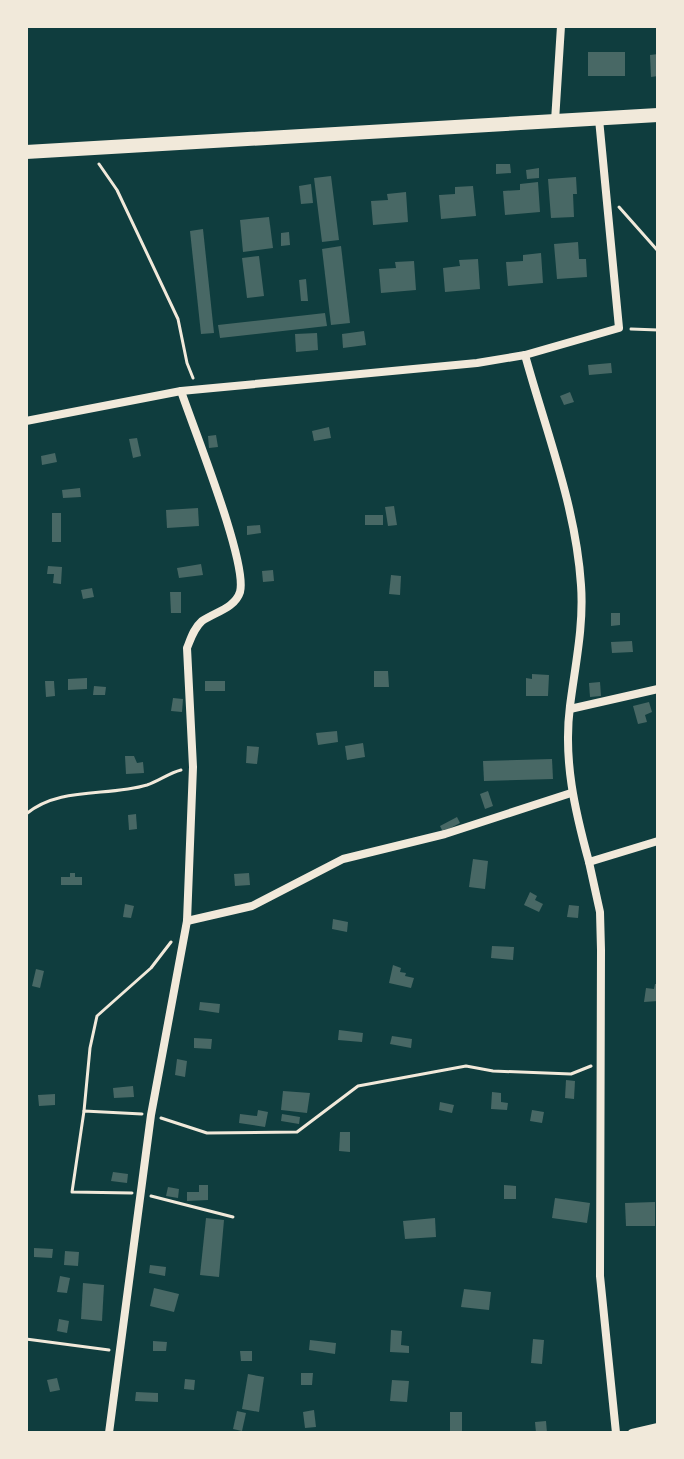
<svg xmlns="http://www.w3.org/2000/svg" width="684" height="1459" viewBox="0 0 684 1459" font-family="'Golos Text',sans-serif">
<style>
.building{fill:#486865}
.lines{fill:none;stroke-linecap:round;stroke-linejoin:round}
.path{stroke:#f1e9da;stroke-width:3}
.minor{stroke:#f1e9da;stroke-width:8}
.primary{stroke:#f1e9da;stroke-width:14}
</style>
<rect width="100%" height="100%" fill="#0f3d3e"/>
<!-- building -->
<g class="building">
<rect x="588" y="52" width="37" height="24"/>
<path d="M658 54V76L651 77 650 55Z"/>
<path d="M496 164H510L511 173 496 174Z"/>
<path d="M539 168V178L527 179 526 170Z"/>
<path d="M331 176 339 240 322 242 314 178Z"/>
<path d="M576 177 577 194H573L574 217 551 218 548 179Z"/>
<path d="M538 182 540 212 505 215 503 191 520 190V184Z"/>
<path d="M311 184 313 203 301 204 299 186Z"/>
<path d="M473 186 476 216 441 219 439 195 455 194V187Z"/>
<path d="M406 192 408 222 373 225 371 201 388 200 387 194Z"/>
<path d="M269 217 273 248 243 252 240 220Z"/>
<path d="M203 229 214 333 201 334 190 231Z"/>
<path d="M289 232 290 245 281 246V233Z"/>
<path d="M578 242 579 259H586L587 277 557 279 554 244Z"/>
<path d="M341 246 350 323 331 325 322 249Z"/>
<path d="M541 253 543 283 508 286 506 262 523 261V255Z"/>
<path d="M259 256 264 296 247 298 242 258Z"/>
<path d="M478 259 480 289 445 292 443 268 460 266 459 260Z"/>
<path d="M414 261 416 290 381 293 379 269 396 268 395 262Z"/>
<path d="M306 279 308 301H301L299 280Z"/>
<path d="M325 313 327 326 220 338 218 325Z"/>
<path d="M364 331 366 345 343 348 342 334Z"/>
<path d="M317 333 318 350 296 352 295 334Z"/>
<path d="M611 363 612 373 589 375 588 365Z"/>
<path d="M570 392 574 402 564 405 560 396Z"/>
<path d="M329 427 331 438 314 441 312 431Z"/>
<path d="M216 435 218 447 209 448 208 436Z"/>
<path d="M137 438 141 456 133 458 129 439Z"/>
<path d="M55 453 57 462 42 465 41 456Z"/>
<path d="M80 488 81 497 63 498 62 490Z"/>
<path d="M394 506 397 525 388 526 385 507Z"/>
<path d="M198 508 199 526 167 528 166 510Z"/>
<rect x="52" y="513" width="9" height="29"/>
<rect x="365" y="515" width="18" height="10"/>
<path d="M260 525 261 533 247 535V526Z"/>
<path d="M201 564 203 575 179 578 177 568Z"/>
<path d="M48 566 62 567 61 584 53 583 54 574H47Z"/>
<path d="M273 570 274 581 263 582 262 571Z"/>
<path d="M391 575 401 576 400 595 389 594Z"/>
<path d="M92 588 94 597 83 599 81 590Z"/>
<path d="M170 592H181V613H171Z"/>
<path d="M611 613H620V625L611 626Z"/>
<path d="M632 641 633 652 612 653 611 642Z"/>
<path d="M374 671H388L389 687H374Z"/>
<path d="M532 674 549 675 548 696H526V678L532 679Z"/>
<path d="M87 678V689L68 690V679Z"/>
<path d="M45 681H54L55 696 46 697Z"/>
<rect x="205" y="681" width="20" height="10"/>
<path d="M600 682 601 696 590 697 589 683Z"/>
<path d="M94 686 106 687 105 695H93Z"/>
<path d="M173 698 183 699 182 712 171 711Z"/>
<path d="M649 702 652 712 645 715 647 722 638 724 633 706Z"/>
<path d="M337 731 338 742 318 745 316 733Z"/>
<path d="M363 743 365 757 347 760 345 746Z"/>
<path d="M247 746 259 747 257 764 246 763Z"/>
<path d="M125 756H134L137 763 143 762 144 773 126 774Z"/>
<path d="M552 759 553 779 484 781 483 761Z"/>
<path d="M488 791 493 806 485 809 480 794Z"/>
<path d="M136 814 137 829 129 830 128 815Z"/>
<path d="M457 817 460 823 443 832 440 826Z"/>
<path d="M473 859 488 861 485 889 469 887Z"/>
<path d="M70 873H75V877H82V885H61V877H70Z"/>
<path d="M249 873 250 885 235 886 234 874Z"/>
<path d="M530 892 537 896 535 900 543 904 539 912 524 905Z"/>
<path d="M125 904 134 906 131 918 123 917Z"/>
<path d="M569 905 579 906 578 918 567 917Z"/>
<path d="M333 919 348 922 347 932 332 929Z"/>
<path d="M492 946 514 947 513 960 491 958Z"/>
<path d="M393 965 401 968 400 972 406 973 405 976 414 978 411 988 389 983Z"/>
<path d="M36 969 44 971 40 988 32 986Z"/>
<path d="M655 984H658V1001L644 1002 646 988 654 989Z"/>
<path d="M200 1002 220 1004 219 1013 199 1010Z"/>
<path d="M339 1030 363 1033 362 1042 338 1040Z"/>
<path d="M392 1036 412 1039 411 1048 390 1044Z"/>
<path d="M194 1038 212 1039 211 1049 194 1048Z"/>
<path d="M177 1059 187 1061 185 1077 175 1075Z"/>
<path d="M566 1080 575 1081 574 1099 565 1098Z"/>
<path d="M133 1086 134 1097 114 1098 113 1088Z"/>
<path d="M283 1091 310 1093 307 1113 281 1110Z"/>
<path d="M492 1092 501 1093V1102L508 1103 507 1110 491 1109Z"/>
<path d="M55 1094V1105L39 1106 38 1095Z"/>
<path d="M440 1102 454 1105 452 1113 439 1110Z"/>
<path d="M258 1110 268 1112 265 1127 239 1123 240 1114 257 1116Z"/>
<path d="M532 1110 544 1112 542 1123 530 1121Z"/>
<path d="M282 1114 300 1117 299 1124 281 1121Z"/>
<path d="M340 1132H350V1152L339 1151Z"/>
<path d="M113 1172 128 1174 127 1183 111 1181Z"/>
<path d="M199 1185H208V1200L187 1201V1192H199Z"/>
<path d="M504 1185 516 1186V1199H504Z"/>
<path d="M168 1187 179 1189 178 1198 166 1196Z"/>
<path d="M555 1198 590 1203 587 1223 552 1218Z"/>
<path d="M655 1202V1226H626L625 1203Z"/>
<path d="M206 1218 224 1220 219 1277 200 1275Z"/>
<path d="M435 1218 436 1237 405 1239 403 1221Z"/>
<path d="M34 1248 53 1249 52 1258 34 1257Z"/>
<path d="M65 1251 79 1252 78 1266 64 1265Z"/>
<path d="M150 1265 166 1267 165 1276 149 1273Z"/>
<path d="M60 1276 70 1278 67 1293 57 1292Z"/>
<path d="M83 1283 104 1285 102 1321 81 1319Z"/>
<path d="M154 1288 179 1294 174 1312 150 1306Z"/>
<path d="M464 1289 491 1292 489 1310 461 1307Z"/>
<path d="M59 1319 69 1321 67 1333 57 1331Z"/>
<path d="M391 1330 402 1331 401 1345 409 1346V1353L390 1352Z"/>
<path d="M533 1339 544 1340 542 1364 531 1363Z"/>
<path d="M310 1340 336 1343 335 1354 309 1350Z"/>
<path d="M153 1341 167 1342 166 1351H153Z"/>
<path d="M240 1351H252V1361H241Z"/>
<path d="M301 1373H313L312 1385H301Z"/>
<path d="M248 1374 264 1377 259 1412 242 1409Z"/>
<path d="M57 1378 60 1390 50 1392 47 1380Z"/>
<path d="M185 1379 195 1380 194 1390 184 1389Z"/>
<path d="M392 1380 409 1381 407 1402 390 1401Z"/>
<path d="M136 1392 158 1393V1402L135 1401Z"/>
<path d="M314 1410 316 1427 305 1428 303 1412Z"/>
<path d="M237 1411 246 1413 242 1431 233 1429Z"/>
<rect x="450" y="1412" width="12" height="21"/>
<path d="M546 1421 547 1433H536L535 1422Z"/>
</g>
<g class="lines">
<!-- path -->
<g class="path">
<path d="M99 164 117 190 178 319 187 363 193 378"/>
<path d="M619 207 658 251"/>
<path d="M631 329 658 330"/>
<path d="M26 814C60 786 107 797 147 785 159 781 169 773 181 770"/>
<path d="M84 1111 90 1048 97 1016 151 968 171 942"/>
<path d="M161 1118 207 1133 297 1132 358 1086 466 1066 493 1071 571 1074 591 1066"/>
<path d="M132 1193 72 1192 84 1111 142 1114"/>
<path d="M151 1196 233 1217"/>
<path d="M26 1339 109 1350"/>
</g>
<!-- minor -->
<g class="minor">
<path d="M555 121 561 26"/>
<path d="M525 355C546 431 576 507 581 585 584 626 575 666 570 706 563 760 575 811 589 862L658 841"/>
<path d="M26 421 181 391 477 363 525 355 619 328 599 119"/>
<path d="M570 709 658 689"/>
<path d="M589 862 600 912 601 950 600 1276 616 1433"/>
<path d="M187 921 252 906 343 859 445 834 571 793"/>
<path d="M109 1433 151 1115 187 921 193 767 187 648C191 638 194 628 202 621 215 612 235 608 240 592 248 563 193 427 181 391"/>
<path d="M632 1433 658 1427"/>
</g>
<!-- primary -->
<path class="primary" d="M26 152 658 115"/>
</g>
<!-- border -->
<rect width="684" height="1459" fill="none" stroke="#f1e9da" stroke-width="56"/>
</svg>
